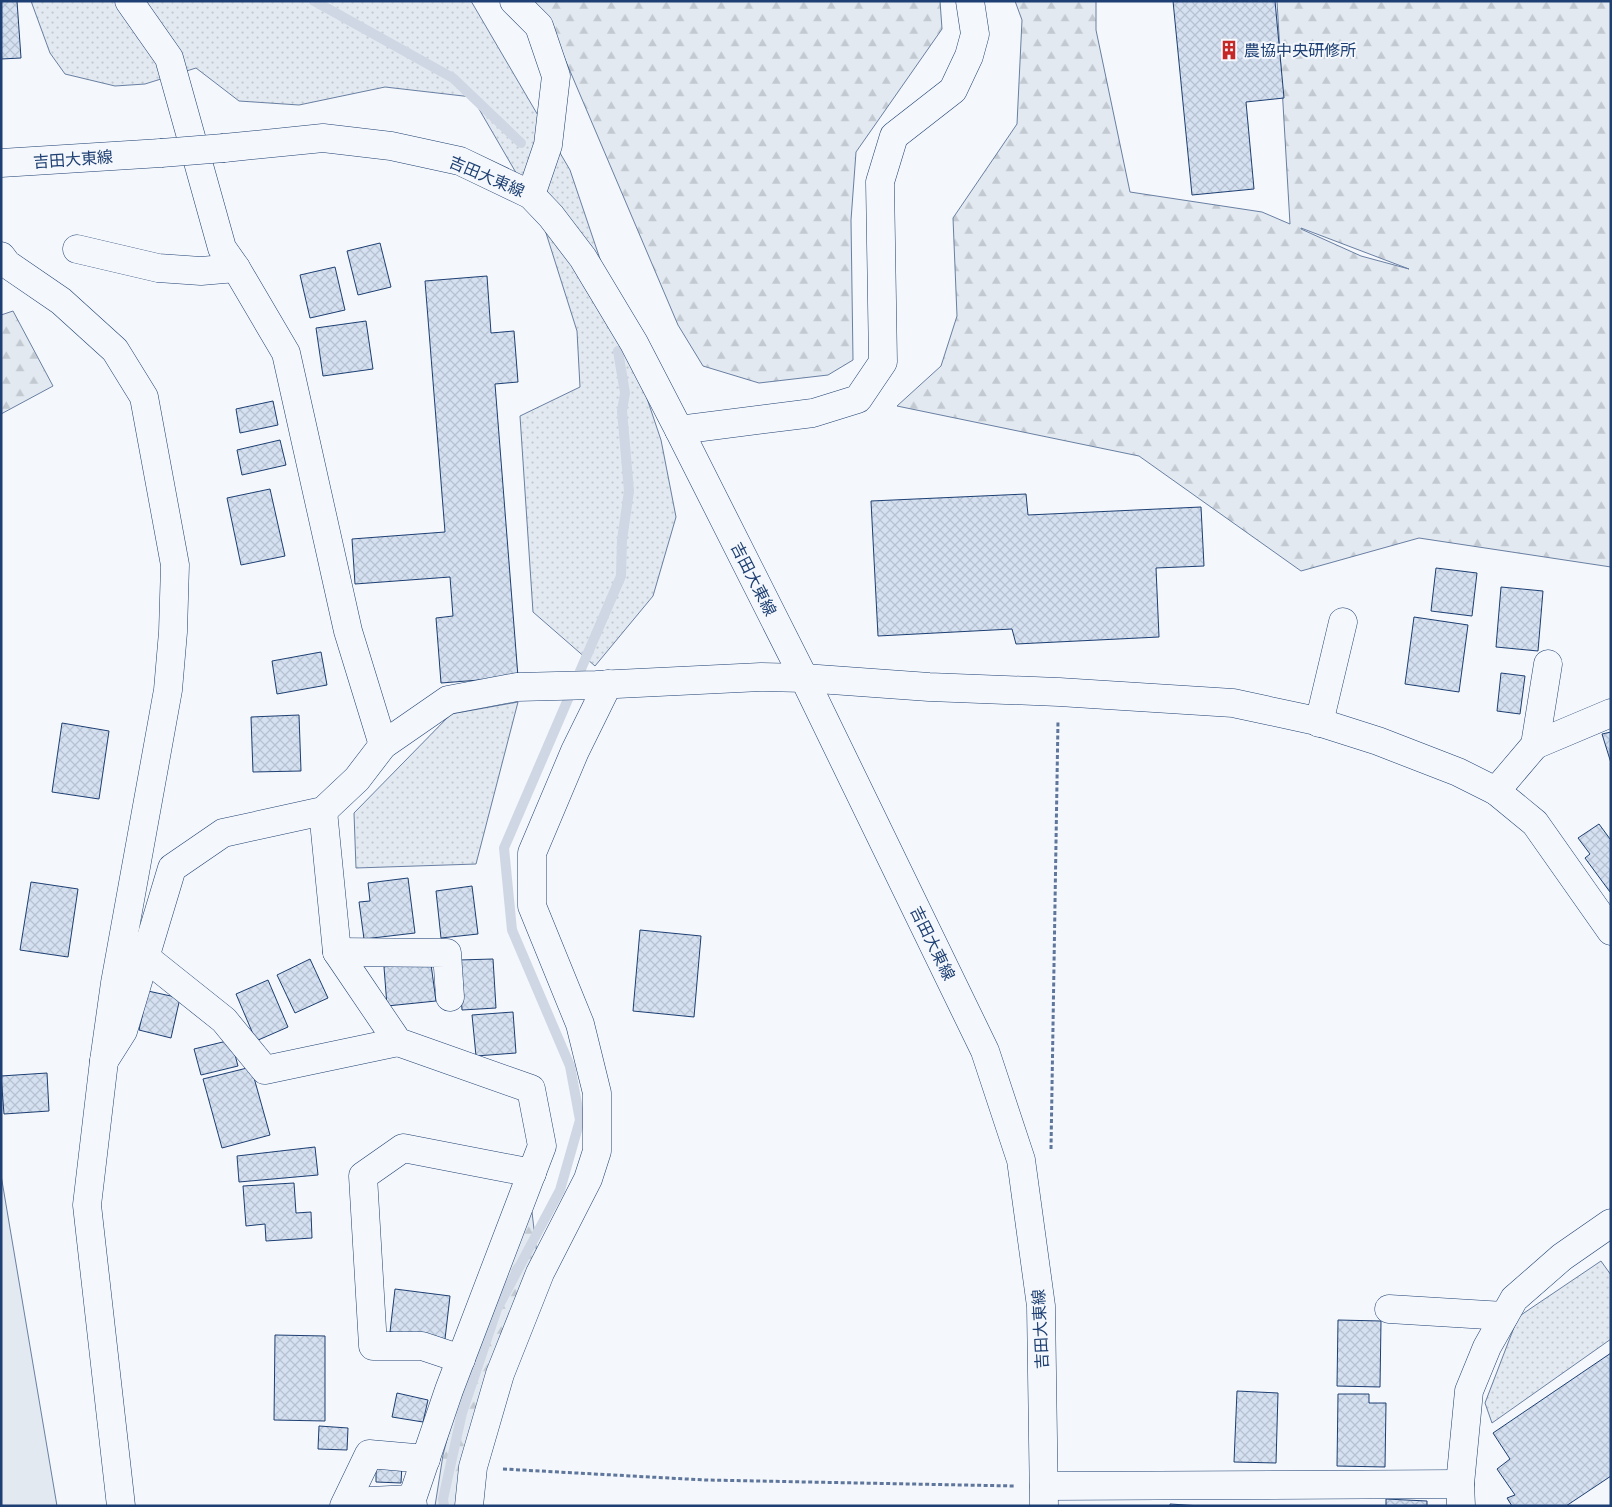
<svg xmlns="http://www.w3.org/2000/svg" width="1612" height="1507" viewBox="0 0 1612 1507" font-family="'Roboto Condensed','Noto Sans JP',sans-serif">
<style>
.grass{fill:url(#grass-dots);stroke:#687fa3}
.forest{fill:url(#forest-firs);stroke:#687fa3;fill-rule:evenodd}
.garden{fill:#e3e9f0;stroke:#687fa3}
.lines{fill:none;stroke-linecap:round;stroke-linejoin:round}
.stream{stroke:#cfd7e4;stroke-width:10}
.building{fill:url(#building-cross-hatch);stroke:#1d3f73}
.minor-casing{stroke:#1d3f73;stroke-width:29}
.major-casing{stroke:#1d3f73;stroke-width:29}
.path{stroke:#5e769c;stroke-width:3;stroke-dasharray:4 2.5;stroke-linecap:butt}
.minor{stroke:#f4f7fb;stroke-width:28}
.major{stroke:#f4f7fb;stroke-width:28}
.major-bridge-casing{stroke:#1d3f73;stroke-width:29;stroke-linecap:butt}
.major-bridge{stroke:#f4f7fb;stroke-width:28}
.labels{text-anchor:middle;stroke-width:4;stroke-linejoin:round;paint-order:stroke}
.poi-label{font-size:16px;fill:#1d3f73;stroke:#f4f7fb;text-anchor:start}
.street-label{font-size:16px;fill:#1d3f73;stroke:#f4f7fb}
</style>
<defs>
<pattern id="grass-dots" width="8" height="8" patternUnits="userSpaceOnUse" patternTransform="scale(1.25)"><rect width="8" height="8" fill="#e3e9f0"/><path d="M2 2h.1M6 6h.1" fill="none" stroke="#c2c9d1" stroke-width="1.8" stroke-linecap="round"/></pattern>
<pattern id="forest-firs" width="22" height="20" patternUnits="userSpaceOnUse" patternTransform="scale(1.25)"><rect width="22" height="20" fill="#e3e9f0"/><path d="M5 1l3.5 6h-7zM16 11l3.5 6h-7z" fill="#c2c9d1"/></pattern>
<pattern id="building-cross-hatch" width="8" height="8" patternUnits="userSpaceOnUse" patternTransform="scale(1.25)"><rect width="8" height="8" fill="#d5e0f0"/><path d="M0 0l8 8M0 8l8-8" fill="none" stroke="#b6c1d1"/></pattern>
</defs>
<rect width="100%" height="100%" fill="#f4f7fb"/>
<!-- grass -->
<g class="grass">
<path d="M31 1H471L570 170 661 440 676 517 653 596 595 666 533 612 520 416 580 387 577 331 540 214 472 97 385 87 299 105 239 101 196 68 145 84 115 86 65 74 50 53Z"/>
<path d="M518 702 476 864 356 868 354 813 451 714Z"/>
<path d="M1601 1261 1611 1275V1339L1492 1423 1485 1403 1518 1317Z"/>
</g>
<!-- forest -->
<g class="forest">
<path d="M529 1H940L942 29 856 152 851 220 853 360 828 375 759 383 703 366 678 325 553 31Z"/>
<path d="M1015 1H1096V30L1130 192 1262 212 1290 224 1277 1H1611V567L1419 538 1301 571 1139 456 897 406 941 366 957 316 953 218 1017 124 1022 20ZM1301 229V228L1409 269 1361 256Z"/>
<path d="M13 311 53 386 1 414V315Z"/>
<path d="M532 1212 537 1255 456 1506H435L443 1455 481 1306Z"/>
</g>
<!-- garden -->
<path class="garden" d="M1 1175 57 1506H1Z"/>
<g class="lines">
<!-- stream -->
<g class="stream">
<path d="M314 1 453 78 521 143"/>
<path d="M444 1506 443 1499 462 1413 497 1309 560 1190 580 1120 570 1066 512 930 504 848 621 576 622 540 629 491 622 411 625 393 618 351"/>
</g>
</g>
<!-- building -->
<g class="building">
<path d="M1 1H17L21 58 1 59Z"/>
<path d="M1173 1H1275L1284 98 1246 102 1254 189 1192 195Z"/>
<path d="M380 243 391 287 358 295 347 251Z"/>
<path d="M335 267 345 310 310 318 300 275Z"/>
<path d="M487 276 491 333 514 331 518 382 495 384 518 677 441 683 436 618 453 616 450 577 355 584 352 539 445 532 425 281Z"/>
<path d="M366 321 373 369 323 376 316 328Z"/>
<path d="M273 401 278 425 240 433 236 409Z"/>
<path d="M280 440 286 465 242 475 237 450Z"/>
<path d="M270 489 285 556 241 565 227 498Z"/>
<path d="M1026 494 1028 515 1201 507 1204 566 1156 568 1159 637 1016 644 1012 629 878 636 871 501Z"/>
<path d="M1436 568 1477 573 1472 616 1431 611Z"/>
<path d="M1501 587 1543 591 1538 651 1496 647Z"/>
<path d="M1414 617 1468 625 1459 692 1405 684Z"/>
<path d="M321 652 327 685 277 694 272 661Z"/>
<path d="M1501 673 1525 676 1520 714 1497 711Z"/>
<path d="M299 715 301 771 253 772 251 717Z"/>
<path d="M62 723 109 731 99 799 52 792Z"/>
<path d="M1611 732V763L1602 734Z"/>
<path d="M1599 824 1610 839 1611 838 1610 892 1585 858 1590 854 1578 838Z"/>
<path d="M408 878 415 933 364 939 359 902 370 901 368 883Z"/>
<path d="M31 882 78 889 68 957 20 950Z"/>
<path d="M472 886 478 934 441 938 436 891Z"/>
<path d="M640 930 701 936 694 1017 633 1011Z"/>
<path d="M430 957 436 1001 387 1006 384 967Z"/>
<path d="M310 959 328 998 295 1013 277 975Z"/>
<path d="M493 959 496 1008 462 1010 459 960Z"/>
<path d="M268 980 288 1027 256 1041 236 994Z"/>
<path d="M148 991 180 998 171 1038 139 1030Z"/>
<path d="M513 1012 516 1053 476 1056 472 1015Z"/>
<path d="M231 1040 238 1066 201 1075 194 1049Z"/>
<path d="M251 1067 270 1135 222 1148 203 1079Z"/>
<path d="M47 1073 49 1111 4 1114 1 1076Z"/>
<path d="M315 1147 318 1175 239 1182 237 1156Z"/>
<path d="M294 1183 296 1213 311 1212 312 1238 266 1241 265 1224 246 1226 243 1186Z"/>
<path d="M395 1289 450 1296 445 1339 390 1332Z"/>
<path d="M1338 1320 1381 1321 1380 1387 1337 1386Z"/>
<path d="M275 1335 325 1336V1421L274 1420Z"/>
<path d="M1611 1353V1476L1566 1506H1512L1507 1498 1515 1495 1497 1469 1510 1459 1493 1433Z"/>
<path d="M1237 1391 1278 1393 1276 1463 1234 1462Z"/>
<path d="M397 1393 428 1400 423 1422 392 1417Z"/>
<path d="M1338 1394H1369V1403H1386L1385 1467 1337 1466Z"/>
<path d="M319 1426 348 1428 347 1450 318 1449Z"/>
<path d="M376 1463 402 1464 401 1483 376 1482Z"/>
<path d="M1386 1499 1427 1501V1506H1386Z"/>
<path d="M1170 1504 1201 1506H1170Z"/>
</g>
<g class="lines">
<defs>
<g id="minor">
<path d="M129 1 169 58 222 248 236 268 286 353 348 631 383 745"/>
<path d="M514 1 539 26 556 76 548 145 531 195"/>
<path d="M77 249 158 268 201 271 236 268"/>
<path d="M1 256 7 264 61 301 115 350 144 397 175 565 173 632 168 690 115 983 104 1061 87 1205 121 1506"/>
<path d="M679 430 813 413 858 399 883 362 880 182 894 136 953 90 969 56 975 34 970 1"/>
<path d="M1319 723 1343 622"/>
<path d="M1535 745 1611 713"/>
<path d="M1496 791 1535 745 1548 664"/>
<path d="M323 811 337 952 398 1042 531 1089 542 1146 449 1390 412 1499 413 1506"/>
<path d="M337 952 447 953 450 997"/>
<path d="M145 957 224 1020 265 1070 398 1042"/>
<path d="M104 1061 123 1031 172 868 223 833 323 811 357 779 383 745 448 700 517 687 596 685 761 677 804 678 929 687 1059 692 1233 703 1312 720 1378 741 1458 772 1496 791 1535 823 1611 931"/>
<path d="M1389 1309 1504 1316"/>
<path d="M461 1359 422 1346H373L363 1176 403 1148 532 1173"/>
<path d="M1044 1486 1460 1484"/>
<path d="M344 1506 369 1454 426 1459"/>
<path d="M361 1506 370 1501 412 1499"/>
<path d="M469 1506 473 1467 500 1374 540 1273 588 1179 597 1151V1093L580 1024 532 906V853L575 751 608 684"/>
<path d="M1461 1506 1460 1484 1469 1391 1487 1347 1514 1299 1562 1257 1611 1223"/>
</g>
<g id="major">
<path d="M224 148 323 138 391 146 460 161 531 195 551 216 583 258 634 343 679 430 804 678 985 1051 1021 1160 1041 1306 1044 1506"/>
<path d="M1 163 161 153"/>
</g>
</defs>
<!-- minor casing -->
<use href="#minor" class="minor-casing"/>
<!-- major casing -->
<use href="#major" class="major-casing"/>
<!-- path -->
<g class="path">
<path d="M1051 1149 1058 720"/>
<path d="M503 1469 705 1480 1014 1486"/>
</g>
<!-- minor -->
<use href="#minor" class="minor"/>
<!-- major -->
<use href="#major" class="major"/>
<defs>
<path id="major-bridge" d="M161 153 224 148"/>
</defs>
<!-- major-bridge casing -->
<use href="#major-bridge" class="major-bridge-casing"/>
<!-- major-bridge -->
<use href="#major-bridge" class="major-bridge"/>
</g>
<!-- icons -->
<defs>
<symbol id="building-bare" viewBox="-9 -9 18 18"><path d="M-4-6H4V6H1V3H-1V6H-4ZM-2.5-4.3h1.7v1.8h-1.7ZM.8-4.3h1.7v1.8H.8ZM-2.5-1h1.7V.8h-1.7ZM.8-1h1.7V.8H.8Z" fill="#c62828" stroke="#f4f7fb" stroke-width="2.5" paint-order="stroke"/></symbol>
</defs>
<g fill-rule="evenodd">
<use href="#building-bare" x="1215" y="36" width="28" height="28"/>
</g>
<g class="labels">
<!-- poi labels -->
<g class="poi-label">
<text x="1244" y="56">農協中央研修所</text>
</g>
<!-- street labels -->
<g class="street-label">
<text transform="translate(73 159) rotate(-4)" y="6">吉田大東線</text>
<text transform="translate(487 176) rotate(23)" y="6">吉田大東線</text>
<text transform="translate(754 579) rotate(63)" y="6">吉田大東線</text>
<text transform="translate(933 943) rotate(64)" y="6">吉田大東線</text>
<text transform="translate(1040 1329) rotate(-93)" y="6">吉田大東線</text>
</g>
</g>
<!-- border -->
<rect width="1612" height="1507" fill="none" stroke="#1d3f73" stroke-width="5"/>
</svg>
